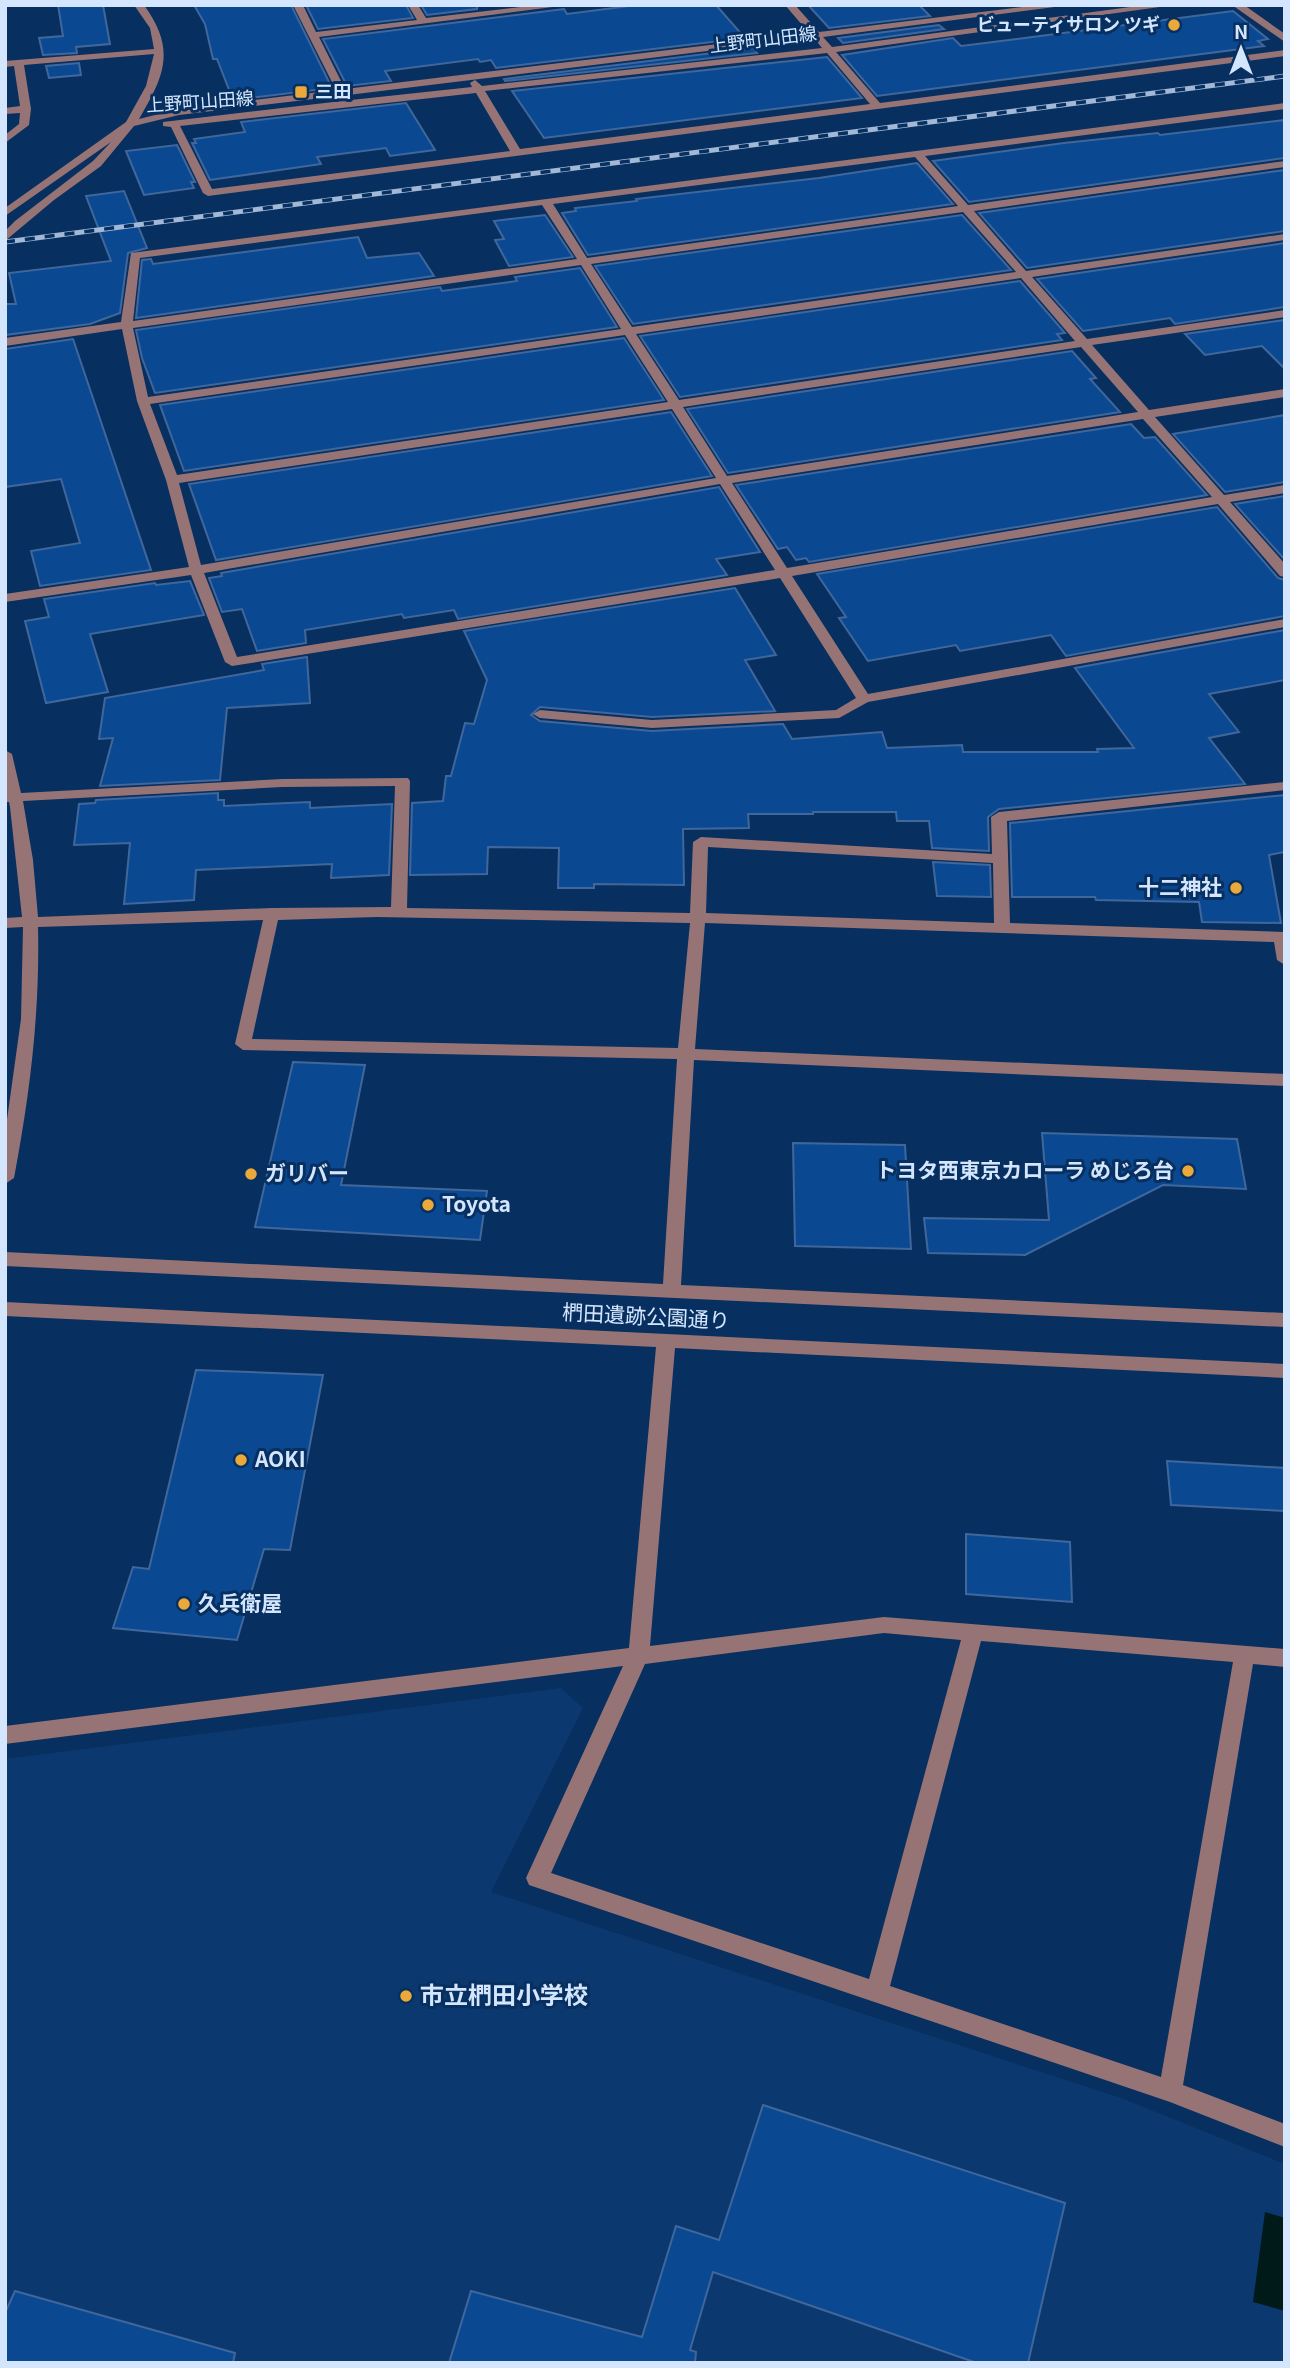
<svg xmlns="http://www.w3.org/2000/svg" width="1290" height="2368" viewBox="0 0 1290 2368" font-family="Georgia,'Noto Sans JP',serif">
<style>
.built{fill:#0b386f}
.water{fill:#001a1a}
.building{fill:#0a4991;stroke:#40679c;stroke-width:2}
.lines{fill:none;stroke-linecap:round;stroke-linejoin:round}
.minor{fill:#967475;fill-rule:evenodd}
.rail-casing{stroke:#a1b8d6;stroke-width:5}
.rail{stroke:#072f5f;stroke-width:3.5;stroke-dasharray:10;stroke-linecap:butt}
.poi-dot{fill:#eba93a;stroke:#072f5f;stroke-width:2.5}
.labels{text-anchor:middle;stroke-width:6;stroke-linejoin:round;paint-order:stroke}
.far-poi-label{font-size:18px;font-weight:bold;fill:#d4e6fe;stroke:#072f5f;text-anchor:end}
.far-street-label{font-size:18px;fill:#d4e6fe;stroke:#072f5f}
.poi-label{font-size:21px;font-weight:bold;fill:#d4e6fe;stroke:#072f5f;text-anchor:start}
.street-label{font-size:21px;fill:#d4e6fe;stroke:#072f5f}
.near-poi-label{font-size:24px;font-weight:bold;fill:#d4e6fe;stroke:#072f5f;text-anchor:start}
</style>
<rect width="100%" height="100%" fill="#072f5f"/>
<!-- built -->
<path class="built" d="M561 1688 583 1708 491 1892 1124 2099 1285 2164V2363H5V1759Z"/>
<!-- water -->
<path class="water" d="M1265 2212 1285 2218V2311L1253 2302Z"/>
<!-- building -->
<g class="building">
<path d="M58 5H103L110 44 76 47 77 53 43 55 39 38 63 36Z"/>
<path d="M194 5H291L332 88 233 100 217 59H213L205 24Z"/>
<path d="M306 5H406L413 18 318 29Z"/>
<path d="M421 5H477V9L427 15Z"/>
<path d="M637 5H716L745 38 496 68 491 60 480 62 478 59 385 71 391 81 347 86 323 39 564 9 567 14Z"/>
<path d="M808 5H919L930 16 829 28Z"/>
<path d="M1233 11 1268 39 1258 41 1264 46 877 96 842 55 953 38 961 46 1017 39Z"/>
<path d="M939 25 944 29 843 43 838 38Z"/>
<path d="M753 48 757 53 505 81 504 79Z"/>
<path d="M827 57 862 98 544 138 512 91Z"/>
<path d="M79 63 81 75 49 78 46 66Z"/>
<path d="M406 103 435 150 390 156 386 148 317 157 321 164 210 180 192 143H196L194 139 245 132 241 122Z"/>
<path d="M1285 120V158L969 202 933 161 1064 143 1158 133 1160 135Z"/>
<path d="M177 145 195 182H191L194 188 144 195 126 151Z"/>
<path d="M917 163 953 204 588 255 562 213 576 211 575 208 637 201 636 199 819 178Z"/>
<path d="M1285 170V231L1027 268 979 213Z"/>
<path d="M124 191 147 248 128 253 120 313 90 324 5 335V304H16L9 273 111 261 86 196Z"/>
<path d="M545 215 573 257 509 266 495 240 504 239 494 221Z"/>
<path d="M962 215 1011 270 633 324 595 266Z"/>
<path d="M358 237 367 258 419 253 434 276 136 318 142 260 151 259 153 264Z"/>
<path d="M1285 243V307L1175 324 1170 318 1083 331 1037 279Z"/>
<path d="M580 268 617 327 155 393 142 358 136 330 440 287 442 291 517 281 515 277Z"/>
<path d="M1020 281 1065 333 1057 334 1062 340 680 397 640 336Z"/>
<path d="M1285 320V369L1262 346 1205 355 1185 334Z"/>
<path d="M624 338 664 400 184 471 160 405Z"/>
<path d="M73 339 151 570 40 586 31 551 80 543 61 479 5 487V349Z"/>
<path d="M1072 351 1096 378 1090 379 1120 412 728 473 687 409Z"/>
<path d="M671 412 712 476 216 560 189 484Z"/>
<path d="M1285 415V482L1225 492 1173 434Z"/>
<path d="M1131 424 1144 438 1155 437 1207 495 809 562 806 558 796 560 787 547 778 549 736 485Z"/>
<path d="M719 487 760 552 716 559 727 575 458 619 454 610 404 618 402 614 305 630 306 643 257 651 242 609 222 612 209 578 222 576 221 573Z"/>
<path d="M1285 496V560L1235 504Z"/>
<path d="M1217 507 1278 578 1285 580V616L1066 656 1051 635 960 651 956 645 868 661 839 618 846 617 817 574Z"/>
<path d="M190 581 204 615 90 634 108 692 46 703 25 621 49 617 44 599 155 583 156 585Z"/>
<path d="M735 588 776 655 745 660 775 711 652 717 540 707 531 715 540 721 652 731 783 724 792 739 882 732 887 748 962 745 963 752H1098L1097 749 1134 748 1075 668 1285 630V680L1209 694 1239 732 1209 738 1245 784 999 809 988 817 989 851 932 848 929 821H897L896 812H813V814H748L749 828 683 829 684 885 594 884V888H558L559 848 488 847 487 874 410 875 412 803 443 801 446 776H451L465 723 474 724 487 680 464 631Z"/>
<path d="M307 657 310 703 227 708 220 780 100 786 113 738 99 739 105 698 264 670 262 664Z"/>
<path d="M218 793V800H224V806L310 802V808L392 804 389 875 331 878 332 864 196 870 194 900 124 904 130 843 74 845 79 804 95 803 96 800Z"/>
<path d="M1285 795V852L1269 855 1281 923 1202 922 1199 902 1096 900 1095 897H1012L1010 823Z"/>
<path d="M933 862 990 865 991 897 937 896Z"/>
<path d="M293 1062 365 1065 341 1185 487 1191 480 1240 255 1227Z"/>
<path d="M1042 1133 1237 1139 1246 1189 1163 1185 1025 1255 928 1253 924 1218 1049 1220Z"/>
<path d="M793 1143 905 1145 911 1249 795 1246Z"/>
<path d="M196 1370 323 1375 290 1550 264 1549 237 1640 113 1628 133 1567 149 1569Z"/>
<path d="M1167 1461 1285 1468V1511L1171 1505Z"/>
<path d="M966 1534 1070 1542 1072 1602 966 1594Z"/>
<path d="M763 2105 1065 2203 1028 2363H977L713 2272 690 2350 696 2352 695 2363H449L471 2291 642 2337 676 2226 719 2240Z"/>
<path d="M15 2291 235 2353 233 2363H5V2313Z"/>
</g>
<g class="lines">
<!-- minor -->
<g class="minor">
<path d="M134 5H144C176 49 165 75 139 119L179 109 336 90 293 5H303L316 32 417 20 408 5H418L426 18 537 5H568L319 37 345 89 809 33 785 5H795L819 32 1039 5H1070L823 37 832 47 1145 5H1174L836 52 880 103 1285 50V56L208 196 203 193 171 127 163 126V122L342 101 339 96 179 115 134 126 101 166 54 200 5 241V231L15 221 93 161 111 142 5 216V208L126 122 146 86 154 54 24 65 31 109 29 125 5 143V135L19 124 20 113 5 114V108L20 106 14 66 5 67V61L154 49 150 28ZM814 38 822 48 482 86 475 80 470 83 472 87 351 100 348 95ZM827 53 870 104 520 149 485 91ZM476 93 510 151 212 189 180 126Z"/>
<path d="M1232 5H1244L1285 34V42Z"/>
<path d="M1285 103V109L925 156 968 205 1285 161V167L974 211 1026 271 1285 234V240L1032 277 1087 339 1285 310V317L1092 345 1149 410 1285 389V397L1155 417 1224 495 1285 485V493L1230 502 1285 564V577L1280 576 1218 504 792 576 868 694 1285 619V627L868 702 839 718 652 728 540 718 533 714 540 710 652 720 836 710 856 698 780 578 232 666 225 662 191 575 5 602V594L189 567 166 480 137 401 122 329 5 346V338L121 322 131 253ZM915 157 958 206 587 258 553 204ZM542 205 577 259 133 321 140 258ZM963 212 1016 272 632 327 591 264ZM581 265 621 329 148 397 133 328ZM1021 278 1075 341 679 400 636 334ZM625 335 668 402 177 475 150 404ZM1081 347 1138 412 727 476 683 407ZM672 409 716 478 201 565 179 483ZM1143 419 1212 497 787 568 732 483ZM720 484 775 570 237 657 204 573Z"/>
<path d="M5 750 12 754 21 793 282 779 408 778 410 781 407 908 690 913 693 842 701 837 992 854 991 817 999 812 1285 782V790L1007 821 1010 923 1285 932V965L1277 960 1274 942 705 923 695 1049 1285 1074V1086L694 1060 681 1285 1285 1313V1327L5 1266V1252L663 1284 677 1059 243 1050 235 1044 263 920 38 927C40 1012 30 1094 14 1178L5 1184V1134L21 1019 23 927 5 928V918L22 917 10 807 9 802H5ZM395 786 391 907 272 908 38 917 33 860 23 801 282 787ZM708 847 993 863 994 923 706 913ZM377 917 690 923 678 1048 252 1039 278 920Z"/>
<path d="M5 1302 1285 1364V1378L675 1348 650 1646 884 1617 1285 1649V1667L1253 1664 1183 2085 1285 2124V2147L1170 2102 529 1885 526 1878 623 1666 5 1744V1726L629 1648 656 1347 5 1316ZM884 1633 961 1640 869 1979 551 1873 645 1664ZM981 1641 1233 1662 1161 2077 890 1986Z"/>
</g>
<defs>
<path id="rail" d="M5 242 1285 76"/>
</defs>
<!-- rail casing -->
<use href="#rail" class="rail-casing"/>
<!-- rail -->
<use href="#rail" class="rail"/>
</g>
<!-- markers -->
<g class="poi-dot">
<circle cx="1174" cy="25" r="7"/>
<rect x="294" y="85" width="14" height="14" rx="3.5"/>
<circle cx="1236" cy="888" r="7"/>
<circle cx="1188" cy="1171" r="7"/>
<circle cx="251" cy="1174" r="7"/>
<circle cx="428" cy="1205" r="7"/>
<circle cx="241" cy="1460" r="7"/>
<circle cx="184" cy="1604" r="7"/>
<circle cx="406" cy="1996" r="7"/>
</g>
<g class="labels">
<!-- far-poi labels -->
<g class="far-poi-label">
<text x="1160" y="31">ビューティサロン ツギ</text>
<text x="315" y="98" text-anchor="start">三田</text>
</g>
<!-- far-street labels -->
<g class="far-street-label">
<text transform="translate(763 40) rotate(-7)" y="6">上野町山田線</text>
<text transform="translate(200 102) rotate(-4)" y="6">上野町山田線</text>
</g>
<!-- poi labels -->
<g class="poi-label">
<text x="1222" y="895" text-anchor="end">十二神社</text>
<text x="1174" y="1178" text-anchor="end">トヨタ西東京カローラ めじろ台</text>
<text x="265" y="1181">ガリバー</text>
<text x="442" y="1212">Toyota</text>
<text x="255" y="1467">AOKI</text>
<text x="198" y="1611">久兵衛屋</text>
</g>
<!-- street labels -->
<g class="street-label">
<text transform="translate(646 1317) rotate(3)" y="7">椚田遺跡公園通り</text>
</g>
<!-- near-poi labels -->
<g class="near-poi-label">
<text x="420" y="2004">市立椚田小学校</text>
</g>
</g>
<!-- border -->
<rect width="1290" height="2368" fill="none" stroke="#d4e6fe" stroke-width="14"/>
<!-- north arrow -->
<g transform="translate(1241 49)" stroke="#072f5f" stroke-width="5" paint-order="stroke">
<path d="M0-5L12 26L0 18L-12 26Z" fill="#d4e6fe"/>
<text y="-10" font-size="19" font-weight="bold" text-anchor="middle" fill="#d4e6fe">N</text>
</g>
</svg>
